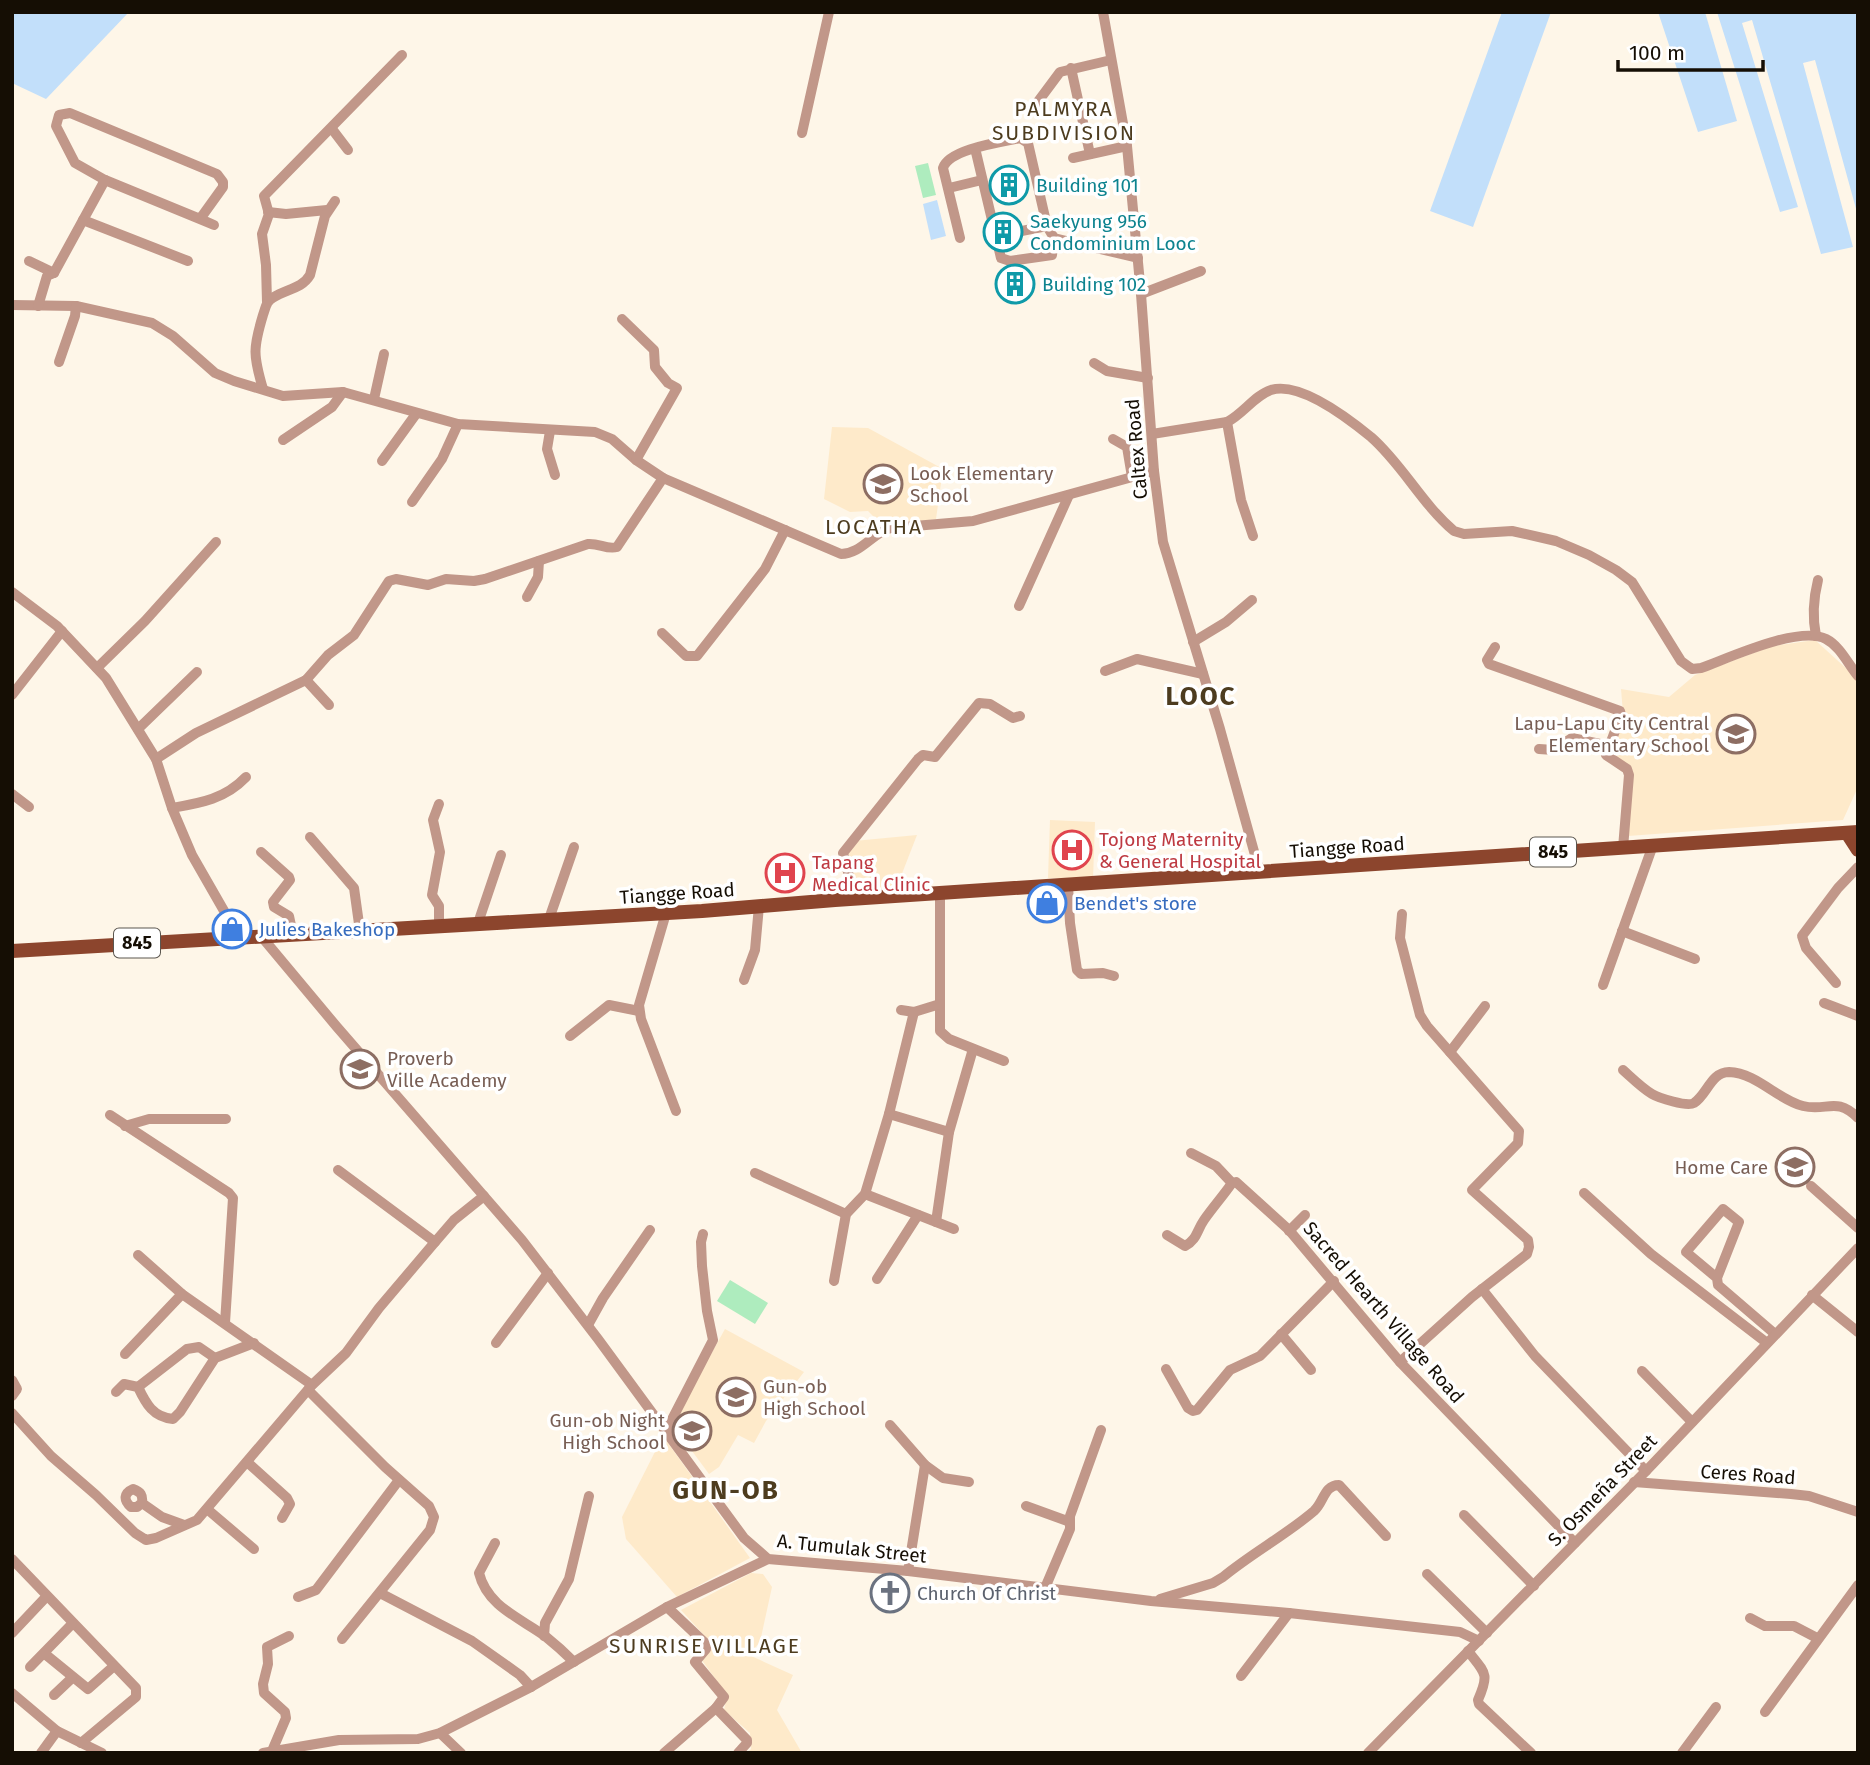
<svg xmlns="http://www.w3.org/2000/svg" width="1870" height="1765" viewBox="0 0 1870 1765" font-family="'Fira Sans',sans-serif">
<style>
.built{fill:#feeaca}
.green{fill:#aeecbe}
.water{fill:#c2dffa}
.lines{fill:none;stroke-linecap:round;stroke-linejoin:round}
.minor{stroke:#c19789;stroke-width:10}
.major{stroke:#8c452d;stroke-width:14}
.labels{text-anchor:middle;stroke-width:7;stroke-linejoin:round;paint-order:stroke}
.shield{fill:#fff;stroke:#5b564f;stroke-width:2}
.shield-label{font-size:18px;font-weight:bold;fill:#150e04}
.culture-label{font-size:19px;fill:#0d838f;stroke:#fff;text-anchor:start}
.street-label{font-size:19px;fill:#150e04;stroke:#fff}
.education-label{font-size:19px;fill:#785e54;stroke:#fff;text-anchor:start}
.health-label{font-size:19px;fill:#be3a42;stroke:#fff;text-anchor:start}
.shop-label{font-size:19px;fill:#366cbe;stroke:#fff;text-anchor:start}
.worship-label{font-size:19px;fill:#5b616d;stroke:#fff;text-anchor:start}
.neighbourhood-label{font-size:21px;letter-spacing:2px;fill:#4d3c1f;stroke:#fff}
.district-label{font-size:26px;font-weight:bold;letter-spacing:2px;fill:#4d3c1f;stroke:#fff}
</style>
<rect width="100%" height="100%" fill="#fef6e8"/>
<!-- built -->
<g class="built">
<path d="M832 427 868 428 943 469 936 519 883 526 868 511 850 512 824 499Z"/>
<path d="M1815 640 1858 679V787L1843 820 1628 836 1631 780 1607 754 1623 713 1621 689 1669 697 1695 675 1772 646Z"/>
<path d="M1050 820 1095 822 1093 880 1048 878Z"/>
<path d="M917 835 896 889 856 893 844 854 854 841Z"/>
<path d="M725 1329 804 1372 766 1421 754 1443 738 1435 719 1467 709 1474 672 1424Z"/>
<path d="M663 1436 750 1558 677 1597 626 1539 622 1517Z"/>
<path d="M751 1573 763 1574 772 1587 760 1642 749 1655 793 1675 777 1710 802 1753H747L751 1749 750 1733 724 1710 727 1695 701 1659 713 1645 681 1610Z"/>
</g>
<!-- green -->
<g class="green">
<path d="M928 163 936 195 923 198 915 166Z"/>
<path d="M730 1280 768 1303 755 1324 717 1301Z"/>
</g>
<!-- water -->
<g class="water">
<path d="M12 12H129L46 99 12 83Z"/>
<path d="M1502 12H1551L1473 227 1430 211Z"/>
<path d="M1658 12H1705L1737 121 1698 132Z"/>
<path d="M1717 12H1858V216L1815 60 1803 63 1853 247 1821 254 1752 20 1742 23 1798 207 1780 212Z"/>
<path d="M937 200 946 236 931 240 923 204Z"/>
</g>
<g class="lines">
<!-- minor -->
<g class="minor">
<path d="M1103 12 1127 146 1141 294 1154 471 1163 542 1220 729 1260 873"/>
<path d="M1071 68 1090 154"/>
<path d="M1031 111 1060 72 1111 60"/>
<path d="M332 129 348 150"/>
<path d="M802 133 829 12"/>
<path d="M1073 158 1127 146"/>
<path d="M949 188 982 180"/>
<path d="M268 212 286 214 327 210"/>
<path d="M200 219 223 187V182L217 174 70 113 59 115 56 126 75 163 105 180 200 219 214 225"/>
<path d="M83 220 188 261"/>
<path d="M996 236 1047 226"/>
<path d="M960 238 943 168C949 149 1002 142 1020 138L1028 143 1047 226 1054 238 1052 255 1010 261 1001 258 975 148"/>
<path d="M1054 238 1138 258"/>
<path d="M29 261 54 273"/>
<path d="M1141 294 1201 271"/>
<path d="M267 302 266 265 262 234 269 214 264 196 402 55"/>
<path d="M12 305 76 306 152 323 173 336 215 373 234 381 283 396 343 392 458 424 595 432 612 439 636 460 663 478 841 554C861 554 872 533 891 528L973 521 1154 471"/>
<path d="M38 306 47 276 54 273 105 180"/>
<path d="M622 319 654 350 655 367 668 383 677 388 636 460"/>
<path d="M59 362 75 316 76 306"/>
<path d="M1094 363 1107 371 1148 378"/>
<path d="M263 389C253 355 253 348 263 315 266 307 266 301 274 297 286 289 302 289 310 275L325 216 335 201"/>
<path d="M374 399 384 354"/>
<path d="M1227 422 1241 500 1253 536"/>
<path d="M550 431 547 449 555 475"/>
<path d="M1152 434 1227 422C1242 415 1255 395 1271 390 1300 381 1349 419 1371 437 1402 464 1422 504 1454 531L1464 534 1512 531 1556 541 1589 555 1616 570 1632 582 1681 661 1692 669 1701 668C1729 658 1799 625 1826 639 1840 646 1848 664 1858 676"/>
<path d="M1113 439 1127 447 1132 477"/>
<path d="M283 440 332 407 343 392"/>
<path d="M382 461 416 414"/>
<path d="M412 502 442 459 458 424"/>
<path d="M12 592 57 626 106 678 156 759 172 808 192 855 239 937"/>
<path d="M527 597 538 577 539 561"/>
<path d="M1019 606 1069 495"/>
<path d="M662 633 686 656H697L765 569 785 530"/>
<path d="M1816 636C1812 616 1813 600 1818 580"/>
<path d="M1193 642 1226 622 1252 600"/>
<path d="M1495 647 1487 660 1489 664 1620 711 1621 715 1606 755 1627 769 1629 775 1623 848"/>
<path d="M97 668 145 621 216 542"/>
<path d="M1105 671 1137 659 1203 674"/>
<path d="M306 680 329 705"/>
<path d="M12 695 62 631"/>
<path d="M138 729 197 672"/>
<path d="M1539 749 1554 750 1572 738 1609 746"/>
<path d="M156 759 196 733 306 680 328 655 354 635 389 581 396 579 428 585 446 579 474 581 485 579 588 544C599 543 607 550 617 547L663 478"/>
<path d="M12 794 29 807"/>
<path d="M439 804 433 820 440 852 432 895 439 906V925"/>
<path d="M172 808C201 803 225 799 246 777"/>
<path d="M310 837 354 888 360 931"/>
<path d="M261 852 289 877 290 880 273 902 274 907 289 916 293 935"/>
<path d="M1068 885 1070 923 1077 970 1081 974 1103 973 1114 976"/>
<path d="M940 894V1031L949 1039 1004 1061"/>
<path d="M855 899 843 853 918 759 923 755 935 757 979 703 990 704 1013 718 1020 716"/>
<path d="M666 913 639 1005 641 1019 676 1111"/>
<path d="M549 919 574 847"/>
<path d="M478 923 501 855"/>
<path d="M1622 931 1695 959"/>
<path d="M261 936 337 1027 522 1240 598 1339 744 1538 768 1559 908 1571 1151 1601 1289 1613 1460 1632 1479 1641"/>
<path d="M744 980 755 950 759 906"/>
<path d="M1836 983 1806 948 1802 936 1838 888 1858 867"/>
<path d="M1603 985 1653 845"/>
<path d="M1824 1003 1858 1016"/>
<path d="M901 1010 914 1012 940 1004"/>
<path d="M570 1036 609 1005 639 1011"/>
<path d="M1450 1052 1485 1006"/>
<path d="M1623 1070C1632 1078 1642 1088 1652 1094 1659 1098 1687 1107 1694 1103 1707 1095 1711 1072 1729 1072 1757 1073 1778 1100 1803 1106 1827 1112 1836 1096 1858 1118"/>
<path d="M889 1114 949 1132"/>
<path d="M110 1115 229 1193 233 1198 225 1323"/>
<path d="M125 1126 149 1119H226"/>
<path d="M1191 1153 1216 1166 1232 1183"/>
<path d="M338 1170 435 1242"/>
<path d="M755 1173 846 1214"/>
<path d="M1811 1186 1858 1228"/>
<path d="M1584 1193 1651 1254 1767 1343"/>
<path d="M865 1194 954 1229"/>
<path d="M936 1222 949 1132 973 1049"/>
<path d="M1289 1231 1305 1215"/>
<path d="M1167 1235 1185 1246C1197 1240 1197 1230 1204 1220 1213 1207 1223 1196 1232 1183L1236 1182 1289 1230 1400 1362 1575 1543"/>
<path d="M138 1255 182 1294 312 1385"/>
<path d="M1717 1278 1686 1252 1723 1209 1739 1222 1717 1278 1718 1285 1775 1334"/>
<path d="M877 1279 918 1215"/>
<path d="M834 1281 846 1214 865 1194 889 1114 914 1012"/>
<path d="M1482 1289 1535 1356 1646 1471"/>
<path d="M1812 1295 1858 1332"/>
<path d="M588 1325 603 1298 650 1230"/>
<path d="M1281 1334 1311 1370"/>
<path d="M496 1343 548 1273"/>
<path d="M125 1354 182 1294"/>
<path d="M1400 1362 1472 1297 1527 1254 1529 1247 1528 1240 1472 1190 1518 1143 1519 1131 1427 1026 1420 1015 1400 938 1402 914"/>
<path d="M1166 1369 1188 1408 1193 1411 1197 1410 1230 1370 1260 1356 1334 1281"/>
<path d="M1642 1371 1692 1422"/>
<path d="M12 1380 17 1389 12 1396"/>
<path d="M138 1387 187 1349 199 1347 215 1358"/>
<path d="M308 1390 385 1467 429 1506 434 1517 430 1530 342 1639"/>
<path d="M116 1392 124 1384 138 1387C146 1404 153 1417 173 1419L180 1412 215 1358 254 1343"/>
<path d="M12 1413 51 1456 96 1495 135 1533 146 1540 156 1538 197 1520 312 1385 346 1353 379 1308 435 1242 454 1220 484 1196"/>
<path d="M890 1425 925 1465 943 1478 969 1482"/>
<path d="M666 1431 713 1340 707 1311 702 1266 701 1242 703 1234"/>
<path d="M247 1462 287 1498 290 1504 282 1518"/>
<path d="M1634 1482 1791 1494 1809 1496 1858 1512"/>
<path d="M142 1503 137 1507H131C123 1500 124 1493 133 1489 141 1492 143 1495 142 1503L162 1517 184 1525"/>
<path d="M1026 1506 1070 1522"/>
<path d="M207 1509 254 1549"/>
<path d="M1464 1515 1534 1586"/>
<path d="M495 1543 479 1573C487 1606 520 1618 545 1636 555 1644 565 1653 574 1662"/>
<path d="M12 1559 136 1688V1697L81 1743"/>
<path d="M908 1571 925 1465"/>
<path d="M1427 1574 1487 1633"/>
<path d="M1045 1588 1070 1529V1516L1101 1430"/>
<path d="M380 1593 472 1641 520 1675 531 1687"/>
<path d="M298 1597 316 1590 399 1480"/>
<path d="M1160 1599 1213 1583 1223 1577C1252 1553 1286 1535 1314 1511 1324 1502 1324 1485 1339 1485L1386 1536"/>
<path d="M667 1607 706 1644V1649L695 1662 724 1697 716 1708 747 1740V1743L738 1753"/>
<path d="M1750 1618 1765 1626H1794L1817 1638"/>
<path d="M12 1633 46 1597"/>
<path d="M544 1636 545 1623 569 1579 589 1496"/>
<path d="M1468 1651C1485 1673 1490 1673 1478 1700L1479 1704 1531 1753"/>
<path d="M45 1654 88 1689 114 1666"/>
<path d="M30 1667 72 1624"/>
<path d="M1241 1676 1289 1613"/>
<path d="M12 1693 57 1731 102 1753"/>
<path d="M54 1695 72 1678"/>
<path d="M1765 1712 1858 1585"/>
<path d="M440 1733 461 1753"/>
<path d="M272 1751 286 1718 285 1712 264 1693 263 1684 268 1664 267 1647 289 1636"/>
<path d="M41 1753 57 1731"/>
<path d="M263 1753 339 1740 418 1739 440 1733 531 1687 667 1607 768 1559"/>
<path d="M664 1753 716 1708"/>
<path d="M1368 1753 1646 1471 1858 1248"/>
<path d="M1682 1753 1716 1707"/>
</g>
<!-- major -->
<g class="major">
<path d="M1847 833 1858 850"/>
<path d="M12 951 702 911 835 900 1858 832"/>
</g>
</g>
<!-- icons -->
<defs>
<symbol id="building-ring" viewBox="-11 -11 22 22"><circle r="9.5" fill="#fff" stroke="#0f9aa8" stroke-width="1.5"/><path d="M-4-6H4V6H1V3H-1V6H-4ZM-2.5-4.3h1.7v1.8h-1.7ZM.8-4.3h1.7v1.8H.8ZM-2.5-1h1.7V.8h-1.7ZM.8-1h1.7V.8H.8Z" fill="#0f9aa8"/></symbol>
<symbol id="school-ring" viewBox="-11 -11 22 22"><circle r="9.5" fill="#fff" stroke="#8d6e63" stroke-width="1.5"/><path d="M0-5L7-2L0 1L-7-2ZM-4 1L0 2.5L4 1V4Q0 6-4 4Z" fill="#8d6e63"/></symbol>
<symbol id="hospital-ring" viewBox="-11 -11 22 22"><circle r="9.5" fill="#fff" stroke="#e0444e" stroke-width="1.5"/><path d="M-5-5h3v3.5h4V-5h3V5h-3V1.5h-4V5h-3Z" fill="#e0444e"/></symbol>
<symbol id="shop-ring" viewBox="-11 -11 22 22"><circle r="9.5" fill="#fff" stroke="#3f7fe0" stroke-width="1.5"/><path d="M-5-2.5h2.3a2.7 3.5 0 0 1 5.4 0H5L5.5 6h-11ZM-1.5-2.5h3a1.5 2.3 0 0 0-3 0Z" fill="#3f7fe0"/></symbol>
<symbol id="church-ring" viewBox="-11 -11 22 22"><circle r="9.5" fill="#fff" stroke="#6b7280" stroke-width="1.5"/><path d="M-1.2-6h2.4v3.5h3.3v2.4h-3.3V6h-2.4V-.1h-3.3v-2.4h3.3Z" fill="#6b7280"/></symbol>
</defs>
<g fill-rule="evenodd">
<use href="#building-ring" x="987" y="163" width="44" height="44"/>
<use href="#building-ring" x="981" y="210" width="44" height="44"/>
<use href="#building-ring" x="993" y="262" width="44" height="44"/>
<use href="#school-ring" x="861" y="462" width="44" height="44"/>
<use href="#school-ring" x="1714" y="712" width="44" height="44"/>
<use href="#hospital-ring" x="1050" y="828" width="44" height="44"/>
<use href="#hospital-ring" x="763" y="851" width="44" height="44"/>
<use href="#shop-ring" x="1025" y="881" width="44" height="44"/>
<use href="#shop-ring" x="210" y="907" width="44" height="44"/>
<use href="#school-ring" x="338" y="1047" width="44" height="44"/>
<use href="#school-ring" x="1773" y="1145" width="44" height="44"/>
<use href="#school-ring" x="714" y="1375" width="44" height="44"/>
<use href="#school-ring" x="670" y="1409" width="44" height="44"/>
<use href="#church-ring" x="868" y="1571" width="44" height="44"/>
</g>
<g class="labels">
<!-- shield labels -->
<g class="shield">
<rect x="1530" y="837.5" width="46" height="29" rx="5"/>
<rect x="114" y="928.5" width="46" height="29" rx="5"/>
</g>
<g class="shield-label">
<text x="1553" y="858">845</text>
<text x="137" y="949">845</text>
</g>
<!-- culture labels -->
<g class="culture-label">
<text x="1036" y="192">Building 101</text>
<text x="1030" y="228">Saekyung 956<tspan x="1030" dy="22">Condominium Looc</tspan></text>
<text x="1042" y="291">Building 102</text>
</g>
<!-- street labels -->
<g class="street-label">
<text transform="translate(1136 449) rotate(-95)" y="7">Caltex Road</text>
<text transform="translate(1347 847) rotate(-4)" y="7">Tiangge Road</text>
<text transform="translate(677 893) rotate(-4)" y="7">Tiangge Road</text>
<text transform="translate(1384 1312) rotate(49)" y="7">Sacred Hearth Village Road</text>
<text transform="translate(1748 1474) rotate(4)" y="7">Ceres Road</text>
<text transform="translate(1602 1490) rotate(-46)" y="7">S. Osmeña Street</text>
<text transform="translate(852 1548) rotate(6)" y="7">A. Tumulak Street</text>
</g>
<!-- education labels -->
<g class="education-label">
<text x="910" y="480">Look Elementary<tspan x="910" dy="22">School</tspan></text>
<text x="1709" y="730" text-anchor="end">Lapu-Lapu City Central<tspan x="1709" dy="22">Elementary School</tspan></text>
<text x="387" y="1065">Proverb<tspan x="387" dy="22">Ville Academy</tspan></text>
<text x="1768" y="1174" text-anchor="end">Home Care</text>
<text x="763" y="1393">Gun-ob<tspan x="763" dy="22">High School</tspan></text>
<text x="665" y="1427" text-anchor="end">Gun-ob Night<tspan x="665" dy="22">High School</tspan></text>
</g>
<!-- health labels -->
<g class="health-label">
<text x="1099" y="846">Tojong Maternity<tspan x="1099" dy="22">&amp; General Hospital</tspan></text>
<text x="812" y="869">Tapang<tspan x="812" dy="22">Medical Clinic</tspan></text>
</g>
<!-- shop labels -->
<g class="shop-label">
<text x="1074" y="910">Bendet's store</text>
<text x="259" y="936">Julies Bakeshop</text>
</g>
<!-- worship labels -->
<g class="worship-label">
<text x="917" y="1600">Church Of Christ</text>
</g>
<!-- neighbourhood labels -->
<g class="neighbourhood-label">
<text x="1064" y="116">PALMYRA<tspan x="1064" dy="24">SUBDIVISION</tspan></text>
<text x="874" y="534">LOCATHA</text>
<text x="705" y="1653">SUNRISE VILLAGE</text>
</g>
<!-- district labels -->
<g class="district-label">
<text x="1201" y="705">LOOC</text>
<text x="726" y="1499">GUN-OB</text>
</g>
</g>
<!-- border -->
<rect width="1870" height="1765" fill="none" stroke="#150e04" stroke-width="28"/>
<!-- scale -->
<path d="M1618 60v10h145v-10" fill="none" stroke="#150e04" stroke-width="3.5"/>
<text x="1629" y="60" font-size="21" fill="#150e04" stroke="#ffffff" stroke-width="5" paint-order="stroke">100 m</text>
</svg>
